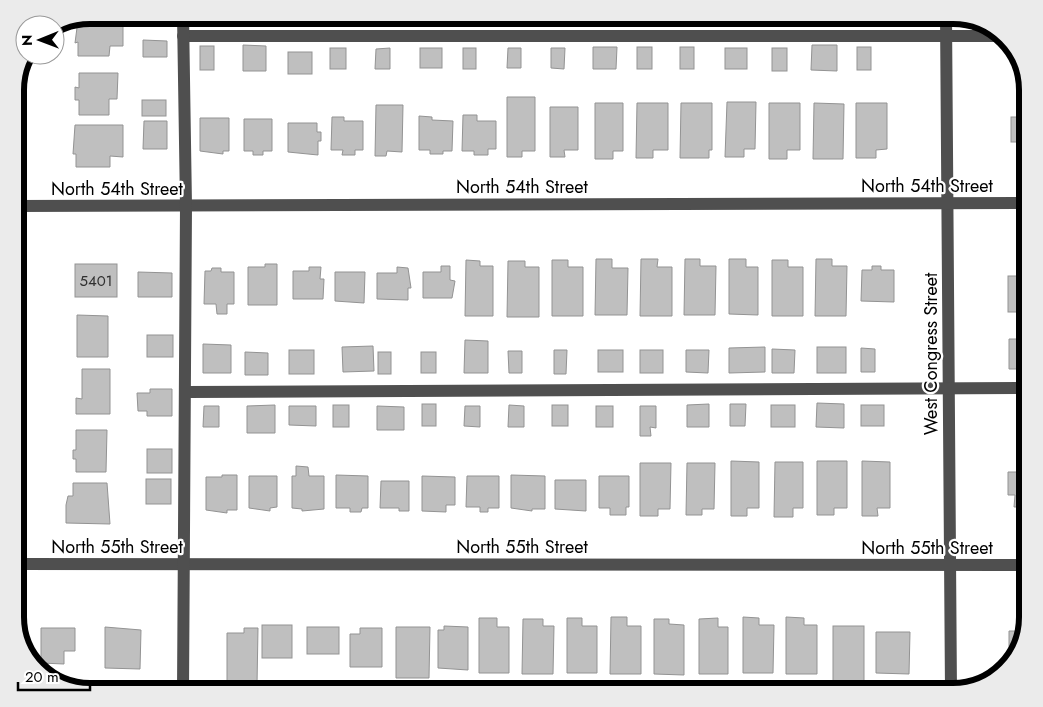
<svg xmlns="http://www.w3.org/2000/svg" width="1043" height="707" viewBox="0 0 1043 707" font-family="Jost,sans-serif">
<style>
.building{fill:#bfbfbf;stroke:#939393}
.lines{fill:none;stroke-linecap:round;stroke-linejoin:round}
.minor{stroke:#4f4f4f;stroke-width:12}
.labels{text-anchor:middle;stroke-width:4.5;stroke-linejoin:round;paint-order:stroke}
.number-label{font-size:15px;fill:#303030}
.street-label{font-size:18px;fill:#000;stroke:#fff}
.rim{fill:none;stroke:#000;stroke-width:6}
</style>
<rect width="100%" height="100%" fill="#fff"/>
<!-- building -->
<g class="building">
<path d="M90 15H109V24L123 25V46H110L109 56H78V42L75 43 78 20Z"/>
<path d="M143 40 167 41V57H143Z"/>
<path d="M243 45 266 46V71H243Z"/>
<path d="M812 45H837V71L811 70Z"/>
<rect x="200" y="46" width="14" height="24"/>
<path d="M593 47H617L616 69H593Z"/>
<rect x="637" y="47" width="15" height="22"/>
<rect x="680" y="47" width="14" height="22"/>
<rect x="857" y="47" width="14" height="23"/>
<rect x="330" y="48" width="16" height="21"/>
<path d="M390 48V69H375L376 49Z"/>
<rect x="420" y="48" width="22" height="20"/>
<rect x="463" y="48" width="13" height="21"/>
<path d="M508 48H521V68H507Z"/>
<path d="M551 48H565L564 69 551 68Z"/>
<rect x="725" y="48" width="22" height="21"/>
<rect x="772" y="48" width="15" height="23"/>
<rect x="288" y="52" width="24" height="22"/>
<path d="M79 73H118L117 99H109V115H79V100H75V87L79 88Z"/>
<path d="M507 97H535V151H522V157H507Z"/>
<rect x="142" y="100" width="24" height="16"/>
<path d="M727 102H756L755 149H744V157H725Z"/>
<path d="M595 103H623V151H613V159H595Z"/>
<path d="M637 103H668V150H653V158H636Z"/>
<path d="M681 103H712V150H709V158H680Z"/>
<path d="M769 103H800V150H787V159H769Z"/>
<path d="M814 103 844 104 843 159H813Z"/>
<path d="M856 103H887V149L876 150V158H856Z"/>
<path d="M376 105H403L402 152 387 151 386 156H375Z"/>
<path d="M550 107H578V150H564L565 157H550Z"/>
<path d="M463 115H477V121H496V149H488V155H474V151H462Z"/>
<path d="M419 116 432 117V120L453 121 452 151H443V154H430V150H419Z"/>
<path d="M332 117H344V121H363V150H355V155H342L343 150H331Z"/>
<rect x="1011" y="117" width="17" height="25"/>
<path d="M200 118H229V151H223V154L200 151Z"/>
<path d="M244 119H272V151H263V155H253V151H244Z"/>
<path d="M144 121H167V149H143Z"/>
<path d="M288 123H317V132H321V141H318V155L288 152Z"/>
<path d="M75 125H123V157L110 156V167H76V154H73Z"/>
<path d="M596 259H612V268H628L627 315H595Z"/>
<path d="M641 259H658L657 267H672V316H640Z"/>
<path d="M685 259H700V266H716L715 315H684Z"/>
<path d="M729 259H746V267H758V315L729 314Z"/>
<path d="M816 259H832V266H847L846 316H815Z"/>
<path d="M466 260 480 261V266H493V316H465Z"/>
<path d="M552 260H568V267H583V316H552Z"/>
<path d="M772 260H788V267H803V316H772Z"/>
<path d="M508 261H525V267H539V317H507Z"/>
<rect x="75" y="264" width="42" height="33"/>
<path d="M265 264H277V305H248V267H265Z"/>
<path d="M441 266H450V280L455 281 452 298H423V272H441Z"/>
<path d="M872 266H881V270H894V302L861 301 862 270H872Z"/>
<path d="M309 267H321L320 279H324L323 299H293V271H309Z"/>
<path d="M397 267 408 268 411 288H408V300L377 299V273H397Z"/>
<path d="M212 268H221V272H234V304H227V314H217L216 304H204L205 271H211Z"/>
<path d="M138 272 172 273V297H138Z"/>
<path d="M335 272H365L364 303 335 301Z"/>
<rect x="1008" y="276" width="20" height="36"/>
<path d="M77 315 108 316V357H77Z"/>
<rect x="147" y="335" width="26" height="22"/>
<path d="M1009 339H1023L1022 369H1009Z"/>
<path d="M465 340 488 341V373H464Z"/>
<path d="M203 344 231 345V373H203Z"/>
<path d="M373 346 374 371 343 372 342 347Z"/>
<path d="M765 347V372L729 373V348Z"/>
<rect x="817" y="347" width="29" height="26"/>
<path d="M861 348 875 349V372H861Z"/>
<path d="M772 349 795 350 794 373H772Z"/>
<rect x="289" y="350" width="25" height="24"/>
<path d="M554 350H567L566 374H554Z"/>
<rect x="598" y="350" width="25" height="22"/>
<rect x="640" y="350" width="23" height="23"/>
<path d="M686 350H709L708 373 686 372Z"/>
<path d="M508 351H522V373H509Z"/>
<path d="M245 352 268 353V375H245Z"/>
<rect x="378" y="352" width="13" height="22"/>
<rect x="421" y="352" width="15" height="21"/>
<path d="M82 369H110V414H76V398L82 399Z"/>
<path d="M150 389H172V416H147V411H138L137 393H150Z"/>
<path d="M817 403 844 404V428L816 427Z"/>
<rect x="422" y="404" width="14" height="22"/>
<path d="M709 404V427H687V405Z"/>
<path d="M730 404H746L745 426H730Z"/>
<rect x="1017" y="404" width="11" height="14"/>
<path d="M275 405V433H247V406Z"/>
<rect x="333" y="405" width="16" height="22"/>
<path d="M509 405 524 406V427H508Z"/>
<rect x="552" y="405" width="16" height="21"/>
<rect x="771" y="405" width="24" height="22"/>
<rect x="861" y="405" width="23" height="21"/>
<path d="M204 406H219V427H203Z"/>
<path d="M289 406H316V426L289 425Z"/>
<path d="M377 406 404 407V430H377Z"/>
<path d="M465 406H480V427L464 426Z"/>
<rect x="596" y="406" width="17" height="21"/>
<path d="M640 406H656V428L650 427 651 436H640Z"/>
<path d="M76 430H107L106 472H76V459H73V450H76Z"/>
<rect x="147" y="449" width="25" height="24"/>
<path d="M731 461 759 462V508H747V516H731Z"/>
<path d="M817 461H847V508H834V515H817Z"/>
<path d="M862 461 890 462V508H877L878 516H862Z"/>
<path d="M775 462H803V508H793V517H774Z"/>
<path d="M640 463H671L670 509H658V516H640Z"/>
<path d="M687 463H715L714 509H702V515H686Z"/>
<path d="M296 466 308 467 309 476H324V509L302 511V509L292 508V476H296Z"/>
<path d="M1008 472H1028V507H1014L1015 495H1008Z"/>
<path d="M222 475H237V510H227V513L206 510V477H222Z"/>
<path d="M336 475 368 476V508H362L361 512H350V508H336Z"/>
<path d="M511 475 545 476V509H532V511L511 508Z"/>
<path d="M249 476H277V507L270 508V511L249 508Z"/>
<path d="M422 476 455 477V505H446V512L422 511Z"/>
<path d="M467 476H499V508H488V512H480V507H466Z"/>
<path d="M599 476H629V507H626V515H610V508H599Z"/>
<rect x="146" y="479" width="25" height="25"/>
<path d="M555 480H586V511L555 509Z"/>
<path d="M381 481H409V511H399V508H380Z"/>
<path d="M73 483H107L110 524 66 523V505L68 496H73Z"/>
<path d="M611 617H627V626H641V674H610Z"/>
<path d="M743 617 759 618V625H774L773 673H743Z"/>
<path d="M786 617 804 618V625H817V674H786Z"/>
<path d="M479 618H497V627H509V673H479Z"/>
<path d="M567 618H582V626H597V673H567Z"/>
<path d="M718 618V627H728V674H699V619Z"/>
<path d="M523 619H543V626H554L553 674H522Z"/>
<path d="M654 619H669V624L684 625V675L654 674Z"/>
<rect x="262" y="625" width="30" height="33"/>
<path d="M444 626 468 627V670L438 668V630H444Z"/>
<rect x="833" y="626" width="31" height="57"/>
<path d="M105 627 141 630 140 669 105 668Z"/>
<rect x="307" y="627" width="32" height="27"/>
<path d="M396 627H430L429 678H396Z"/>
<path d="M41 628H75V651H64V664L41 663Z"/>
<path d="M244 628H258L257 685H227V633H244Z"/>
<path d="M360 628H382V667H350V634H360Z"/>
<path d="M1019 629H1024L1015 659 1009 665V631H1019Z"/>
<path d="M876 632H910L909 674 876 673Z"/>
</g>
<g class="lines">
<!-- minor -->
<g class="minor">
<path d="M946 15 951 692"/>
<path d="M183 36H1002"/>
<path d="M15 206 1028 203"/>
<path d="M186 392 1028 388"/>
<path d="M15 564 1028 565"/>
<path d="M183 692 186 206 183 15"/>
</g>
</g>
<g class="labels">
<!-- number labels -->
<g class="number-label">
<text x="96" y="286">5401</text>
</g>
<!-- street labels -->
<g class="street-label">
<text x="927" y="192">North 54th Street</text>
<text x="522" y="193">North 54th Street</text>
<text x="117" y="195">North 54th Street</text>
<text transform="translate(931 354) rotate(-90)" y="6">West Congress Street</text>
<text x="117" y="553">North 55th Street</text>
<text x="522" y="553">North 55th Street</text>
<text x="927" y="554">North 55th Street</text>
</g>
</g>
<!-- crop -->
<path d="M0 0H1043V707H0ZM90 24H953A66 66 0 0 1 1019 90V617A66 66 0 0 1 953 683H90A66 66 0 0 1 24 617V90A66 66 0 0 1 90 24Z" fill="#ebebeb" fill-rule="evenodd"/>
<path class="rim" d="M90 24H953A66 66 0 0 1 1019 90V617A66 66 0 0 1 953 683H90A66 66 0 0 1 24 617V90A66 66 0 0 1 90 24Z"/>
<!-- north arrow -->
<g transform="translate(40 40) rotate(269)"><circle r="24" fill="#ffffff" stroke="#999999"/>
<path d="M0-4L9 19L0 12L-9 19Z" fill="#000000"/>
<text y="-8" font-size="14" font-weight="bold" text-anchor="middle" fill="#000000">N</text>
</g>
<!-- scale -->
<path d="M18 682v8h72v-8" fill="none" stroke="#000000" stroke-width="2.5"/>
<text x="25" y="682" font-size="15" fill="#000000" stroke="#ffffff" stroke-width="4" paint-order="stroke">20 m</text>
</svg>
